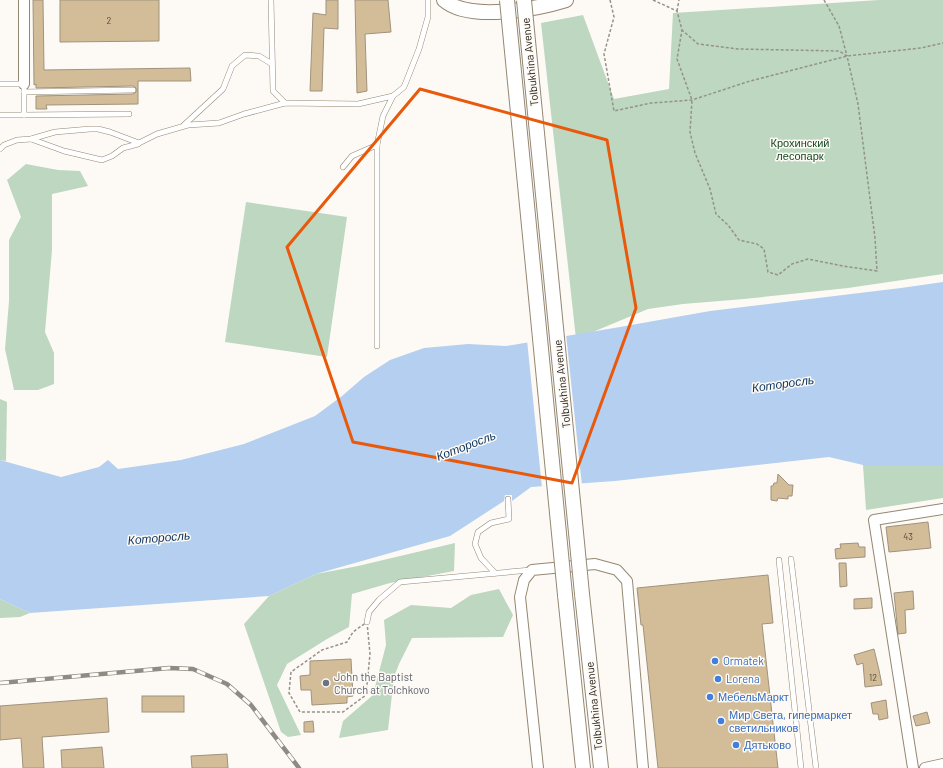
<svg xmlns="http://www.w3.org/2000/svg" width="943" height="768" viewBox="0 0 943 768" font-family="Barlow,sans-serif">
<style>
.green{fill:#bdd7c0}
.water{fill:#b4cfef}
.pier{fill:#fdfaf5}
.building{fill:#d3bd99;stroke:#a0927d}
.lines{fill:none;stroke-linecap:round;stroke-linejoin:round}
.service-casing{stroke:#948772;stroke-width:6}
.minor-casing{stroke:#948772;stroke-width:12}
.secondary-casing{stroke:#948772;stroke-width:16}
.path{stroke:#95918b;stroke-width:1.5;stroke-dasharray:3 2;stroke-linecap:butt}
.service{stroke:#fff;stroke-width:5}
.minor{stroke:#fff;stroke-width:10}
.secondary{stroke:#fff;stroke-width:14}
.rail-casing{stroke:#8f8b84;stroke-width:4.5}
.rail{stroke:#fdfaf5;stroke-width:3;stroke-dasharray:9;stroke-linecap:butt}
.secondary-bridge-casing{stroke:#948772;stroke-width:16;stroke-linecap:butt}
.secondary-bridge{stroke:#fff;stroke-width:14}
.marked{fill:none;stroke:#e8590c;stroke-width:3;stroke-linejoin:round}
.shop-dot{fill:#3f7fe0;stroke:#fdfaf5;stroke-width:1.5}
.worship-dot{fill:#6b7280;stroke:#fdfaf5;stroke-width:1.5}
.labels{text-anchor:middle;stroke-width:3;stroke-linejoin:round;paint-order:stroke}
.number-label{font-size:9px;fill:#52493a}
.street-label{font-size:11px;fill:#27221a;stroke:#fdfaf5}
.park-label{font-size:11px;fill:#164922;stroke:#fdfaf5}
.shop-label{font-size:11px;fill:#366cbe;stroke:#fdfaf5;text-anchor:start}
.worship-label{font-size:11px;fill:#5b616d;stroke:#fdfaf5;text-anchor:start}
.water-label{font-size:12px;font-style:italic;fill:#123862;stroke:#fdfaf5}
</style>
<rect width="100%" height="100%" fill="#fdfaf5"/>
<!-- green -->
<g class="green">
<path d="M879 0H943V274L848 288 744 299 683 304 648 309 576 339 568 266 541 23 583 15 614 99 669 89 673 13Z"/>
<path d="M26 164 58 170 80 171 88 186 52 194V250L45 332 54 353V384L38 390H14L5 349 9 301V240L21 217 7 180Z"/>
<path d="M246 202 347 217 327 357 225 342Z"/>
<path d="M0 399 7 402 6 461 0 460Z"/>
<path d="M863 465H943V498L866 510Z"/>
<path d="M455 543 454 571 390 583 352 594 349 627 327 639 287 664 277 685 301 735 288 737 281 732 244 624 269 596 316 574 358 566Z"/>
<path d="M499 589 513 615 503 637 412 638 399 664 394 677 388 730 339 738 343 721 373 695 386 645 384 620 411 605 451 608 471 595Z"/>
<path d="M0 599 30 613 20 617 0 618Z"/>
</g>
<!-- water -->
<path class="water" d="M943 282V465H863L829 457 615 481 531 487 512 501V495H505L504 501 450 536 316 574 269 596 30 613 0 599V460L61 477 99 467 108 460 118 469 181 460 244 444 315 416 342 396 364 377 390 360 424 348 468 344 506 346 620 327 710 311 901 288Z"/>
<!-- pier -->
<path class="pier" d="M566 334 582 486 542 488 527 340Z"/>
<!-- building -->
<g class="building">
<path d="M33 0H43L44 70 190 68 191 81H138V104L46 105 47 109H36V96L133 94 136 92 137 90 135 87 133 86 36 88V84L34 85Z"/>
<path d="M60 0H159V41L60 42Z"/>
<path d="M326 0H338V29L324 28 322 91H310L313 13 326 15Z"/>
<path d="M355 0H388L391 32 365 34 367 91 357 93Z"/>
<path d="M778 474 789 485H793L792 496H788V499L778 498 777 501 771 500V486H773L774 483H777Z"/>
<path d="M928 522 931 548 889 552 886 527Z"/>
<path d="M858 543 859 547H865V557L836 559 835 549 841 548 840 544Z"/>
<path d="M839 563H846L847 586 840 587Z"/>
<path d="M768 575 773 623 762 624 778 768H658L643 625H641L637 588Z"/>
<path d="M913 591 914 609 905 610 906 633 898 634 894 593Z"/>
<path d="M872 598V608L854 609V599Z"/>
<path d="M874 649 879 670 882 685 865 687 863 663 857 665 854 655Z"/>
<path d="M351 659 353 696 347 697V703L312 705 311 690H301L300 676 310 675V661Z"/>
<rect x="142" y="696" width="42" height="16"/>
<path d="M107 698 109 732 42 737 44 768H23L21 738 0 740V706Z"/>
<path d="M886 700 888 718 879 720 878 714H873L871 703Z"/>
<path d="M927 712 930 723 916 726 913 716Z"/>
<path d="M313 721 314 732H304V722Z"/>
<path d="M102 747 104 768H62L61 750Z"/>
<path d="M227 754 228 768H192L191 756Z"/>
</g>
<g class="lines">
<defs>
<g id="service">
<path d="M271 0 273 91 285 103"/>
<path d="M0 84H24V115H0"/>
<path d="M24 92 133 90"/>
<path d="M24 115 129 114"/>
<path d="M184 125 223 89 232 66 245 55 259 56 272 64"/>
<path d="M31 139 64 151 102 160 112 156 123 148 138 144"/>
<path d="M0 149 4 145 17 140 31 139 55 132 90 129H98L110 132 139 143 157 134 188 125 219 123 244 114 285 103 358 104 393 96 404 87 419 49 428 17V0"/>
<path d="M343 167 352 156 377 145"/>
<path d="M377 346V145L383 116 393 96"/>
<path d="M791 559 816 768"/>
<path d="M779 560 801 768"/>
<path d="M495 573 481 558 475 544 478 532 491 523 509 519 508 499"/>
<path d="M367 622 369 612 379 600 400 582 531 570"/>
</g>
<g id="minor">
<path d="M24 84V0"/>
<path d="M538 768 520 597 524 580 532 570 595 564 617 570 627 581 643 768"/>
<path d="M913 768 874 520 943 509"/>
<path d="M925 768 943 764"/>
</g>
<g id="secondary">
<path d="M444 0C469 22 537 9 566 0"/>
<path d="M582 594 601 768"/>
<path d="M565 595 583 768"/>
</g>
</defs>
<!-- service casing -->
<use href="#service" class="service-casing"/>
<!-- minor casing -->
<use href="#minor" class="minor-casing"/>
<!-- secondary casing -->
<use href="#secondary" class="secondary-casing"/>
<!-- path -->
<g class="path">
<path d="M610 0 614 17 604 54 614 111 651 103 692 100 750 81 847 56 921 48 943 43"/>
<path d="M653 0 677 11 682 30 677 59 692 100 690 132 695 153 710 189 716 214 728 225 739 240 757 244 764 249 768 272 778 275 792 264 808 259 843 266 877 271 875 238 858 104 847 56 839 51 738 49 698 44 682 30"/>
<path d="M824 0 839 26 847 56"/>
<path d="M677 11 679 0"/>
<path d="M367 622 370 654 366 695 343 712H300L289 693 291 672 322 650 347 642 353 632Z"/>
</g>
<!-- service -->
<use href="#service" class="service"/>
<!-- minor -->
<use href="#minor" class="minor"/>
<!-- secondary -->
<use href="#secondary" class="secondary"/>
<defs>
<path id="rail" d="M0 683 169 668 193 669 227 684 251 705 299 768"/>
</defs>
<!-- rail casing -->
<use href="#rail" class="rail-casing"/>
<!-- rail -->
<use href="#rail" class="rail"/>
<defs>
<g id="secondary-bridge">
<path d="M507 0 565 595"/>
<path d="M524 0 582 594"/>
</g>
</defs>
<!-- secondary-bridge casing -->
<use href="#secondary-bridge" class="secondary-bridge-casing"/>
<!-- secondary-bridge -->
<use href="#secondary-bridge" class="secondary-bridge"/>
</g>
<!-- marked area -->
<path class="marked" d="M420 89 607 140 636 308 572 483 353 442 287 247Z"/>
<!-- markers -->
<g class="shop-dot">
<circle cx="715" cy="661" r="4"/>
<circle cx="718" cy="679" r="4"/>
<circle cx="710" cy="697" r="4"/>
<circle cx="721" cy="721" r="4"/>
<circle cx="736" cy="745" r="4"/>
</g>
<circle class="worship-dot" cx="326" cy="683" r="4"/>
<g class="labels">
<!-- number labels -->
<g class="number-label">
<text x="109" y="24">2</text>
<text x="908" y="540">43</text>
<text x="873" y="681">12</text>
</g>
<!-- street labels -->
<g class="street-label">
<text transform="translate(530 62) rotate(-96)" y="4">Tolbukhina Avenue</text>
<text transform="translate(562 384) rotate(-96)" y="4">Tolbukhina Avenue</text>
<text transform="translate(594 706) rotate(-96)" y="4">Tolbukhina Avenue</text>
</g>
<!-- park labels -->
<g class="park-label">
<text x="800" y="147">Крохинский<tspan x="800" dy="13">лесопарк</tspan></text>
</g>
<!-- shop labels -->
<g class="shop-label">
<text x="723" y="665">Ormatek</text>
<text x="726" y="683">Lorena</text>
<text x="718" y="701">МебельМаркт</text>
<text x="729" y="719">Мир Света, гипермаркет<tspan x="729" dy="13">светильников</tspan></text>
<text x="744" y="749">Дятьково</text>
</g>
<!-- worship labels -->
<g class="worship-label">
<text x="334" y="681">John the Baptist<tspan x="334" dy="13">Church at Tolchkovo</tspan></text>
</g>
<!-- water labels -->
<g class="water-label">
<text transform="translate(783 384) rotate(-8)" y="4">Которосль</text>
<text transform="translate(466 446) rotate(-21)" y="4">Которосль</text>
<text transform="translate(159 538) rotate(-5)" y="4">Которосль</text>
</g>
</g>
</svg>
